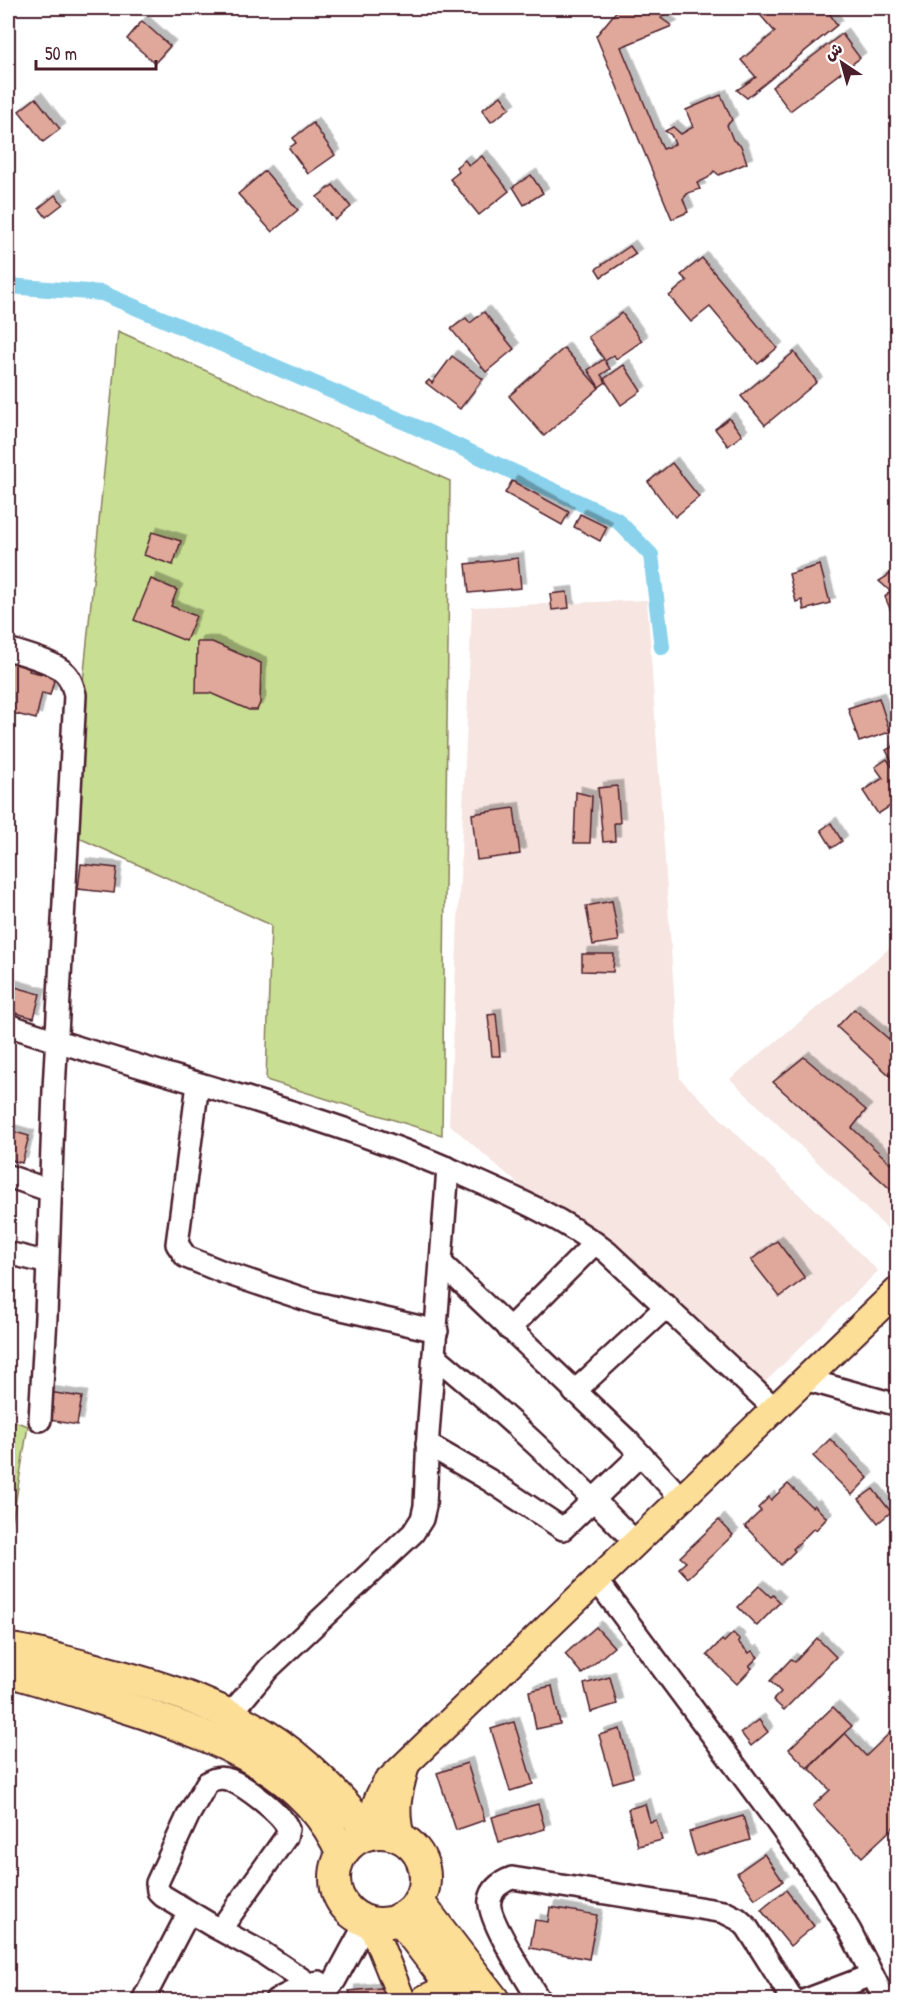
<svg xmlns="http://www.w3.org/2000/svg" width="905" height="2008" viewBox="0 0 905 2008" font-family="'Patrick Hand','Playpen Sans Arabic',sans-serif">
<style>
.built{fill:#f6e5e1}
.green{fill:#c8de93;stroke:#897e5f;stroke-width:1.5}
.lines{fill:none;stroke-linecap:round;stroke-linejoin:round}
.canal{stroke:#8ad2ec;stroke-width:16}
.building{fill:#e0a89b;stroke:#4a1f2b;stroke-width:1.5;filter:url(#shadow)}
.minor-casing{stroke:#4a1f2b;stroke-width:26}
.major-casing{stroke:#4a1f2b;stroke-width:30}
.highway-casing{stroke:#4a1f2b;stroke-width:34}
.minor{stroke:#fff;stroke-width:21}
.major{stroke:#fdde96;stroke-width:26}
.highway{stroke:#fdde96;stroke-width:30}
</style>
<defs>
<filter id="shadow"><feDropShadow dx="5.5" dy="-5.5" stdDeviation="0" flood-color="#0004"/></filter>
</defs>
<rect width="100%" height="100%" fill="#fff"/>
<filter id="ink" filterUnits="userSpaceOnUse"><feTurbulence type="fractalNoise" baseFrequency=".0167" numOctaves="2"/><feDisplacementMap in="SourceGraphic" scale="12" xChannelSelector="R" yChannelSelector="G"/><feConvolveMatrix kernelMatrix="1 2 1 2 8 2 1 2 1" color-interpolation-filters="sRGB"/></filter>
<g filter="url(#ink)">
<!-- built -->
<g class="built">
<path d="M647 600 680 1079 878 1271 757 1390 449 1124 472 607Z"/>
<path d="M897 942V1238L730 1079Z"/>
</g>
<!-- green -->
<g class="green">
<path d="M118 331 450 481 442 1135 266 1080 271 925 68 833Z"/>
<path d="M8 1419 28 1426 8 1548Z"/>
</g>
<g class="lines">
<!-- canal -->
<path class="canal" d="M8 286 102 293 414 426 617 520 651 555 662 647"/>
</g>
<!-- building -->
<g class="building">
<path d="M619 8H665L666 12 661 18 672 26 621 47 663 149 675 144 671 135 665 131 673 127 681 134 693 127 686 110 721 95 732 120 727 125 733 140 741 146 747 163 719 175 714 171 708 178 697 183 700 189 688 193 683 199 688 212 672 219 596 36Z"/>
<path d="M754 8H826L837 25 747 98 737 90 756 77 741 60 775 32Z"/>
<path d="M142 21 170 46 155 63 127 39Z"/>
<path d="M842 34 860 58 790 111 772 87Z"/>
<path d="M501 96 510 108 491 122 482 110Z"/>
<path d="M36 98 60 129 43 142 19 111Z"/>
<path d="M313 123 335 155 308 174 289 148 296 143 293 138Z"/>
<path d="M482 156 509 191 479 215 450 179 459 172 456 167 465 160 469 166Z"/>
<path d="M265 171 298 210 272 232 238 194Z"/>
<path d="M531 175 543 193 524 205 513 187Z"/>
<path d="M333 185 351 207 335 220 317 197Z"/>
<path d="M55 195 63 204 46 217 39 208Z"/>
<path d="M630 246 636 254 601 277 596 269Z"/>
<path d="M702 258 777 348 758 364 710 307 691 322 669 296 687 281 681 275Z"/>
<path d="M484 312 514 349 486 372 451 329 466 318 470 323Z"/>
<path d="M622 313 642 341 616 359 614 355 605 361 610 369 601 375 606 382 599 387 588 370 604 359 588 337Z"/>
<path d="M564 348 599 388 544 436 509 396Z"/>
<path d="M794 352 817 382 765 425 741 396Z"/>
<path d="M452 356 483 379 460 409 426 383 429 380 432 383Z"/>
<path d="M624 365 641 391 621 405 604 379Z"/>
<path d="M729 418 742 435 728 446 715 429Z"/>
<path d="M672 463 699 497 675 517 648 482Z"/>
<path d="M512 481 569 512 562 525 505 493Z"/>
<path d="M580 514 607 527 600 541 574 527Z"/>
<path d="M152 532 181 541 173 565 144 555Z"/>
<path d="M518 558 521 588 469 593 466 564Z"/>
<path d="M820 565 830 603 804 610 802 600 796 602 789 574Z"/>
<path d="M898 569V607L891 611 885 597 890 591 879 581Z"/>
<path d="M151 579 177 590 171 606 196 616 186 641 134 620Z"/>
<path d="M567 592 569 608 552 610 550 594Z"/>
<path d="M197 642H212L261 663 260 703 257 710H249L210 693H196Z"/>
<path d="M8 659 31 664 29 671 55 677 50 695 42 693 36 719 8 712Z"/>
<path d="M879 698 890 732 859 742 848 708Z"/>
<path d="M898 744V774L886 750Z"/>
<path d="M887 759 898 775 894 777 898 782V801L878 814 863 791 883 778 875 767Z"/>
<path d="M617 786 620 823H614L615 841 603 842 598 788Z"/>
<path d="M576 792 592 796 590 843H574Z"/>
<path d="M514 808 520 854 477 860 472 814Z"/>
<path d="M831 823 842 841 832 848 821 830Z"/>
<path d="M81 864 117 868 114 893 78 889Z"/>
<path d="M612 901 619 941 593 945 586 906Z"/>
<path d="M582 954H614L613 972 582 971Z"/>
<path d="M8 985 40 994 34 1018 8 1011Z"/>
<path d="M854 1009 898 1047V1083L837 1027Z"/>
<path d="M496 1014 500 1056H492L488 1015Z"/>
<path d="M804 1057 866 1110 852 1128 898 1170V1196L773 1082Z"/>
<path d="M8 1130 29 1136 22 1163 8 1159Z"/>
<path d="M777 1241 805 1278 780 1297 751 1260Z"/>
<path d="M48 1392 82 1397 77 1425 44 1419Z"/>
<path d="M830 1439 868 1478 852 1495 813 1456Z"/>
<path d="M788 1484 812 1507 814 1505 827 1518 816 1530 814 1528 793 1549 795 1551 781 1565 745 1526 761 1511 758 1508 769 1497 771 1500Z"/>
<path d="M873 1489 891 1512 878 1523 859 1499Z"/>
<path d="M719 1520 733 1535 688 1578 679 1568 686 1562 680 1557Z"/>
<path d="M759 1586 771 1597 773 1595 780 1602 757 1626 738 1607Z"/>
<path d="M596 1627 614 1647 582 1674 565 1654Z"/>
<path d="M733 1633 740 1640 738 1642 749 1653 752 1651 758 1657 749 1666 752 1668 737 1684 707 1655 722 1640 724 1642Z"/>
<path d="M817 1638 836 1657 784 1710 773 1700 781 1692 770 1681 791 1659 795 1662Z"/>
<path d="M610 1677 617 1704 591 1712 584 1684Z"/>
<path d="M552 1686 560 1724 536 1729 529 1691Z"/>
<path d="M833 1707 852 1726 807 1768 789 1749Z"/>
<path d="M759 1720 768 1732 751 1746 741 1733Z"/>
<path d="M514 1722 533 1784 510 1791 491 1729Z"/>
<path d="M898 1725V1823L862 1857 813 1806 830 1790 809 1768 845 1733 866 1756Z"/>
<path d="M620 1729 633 1777 613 1783 599 1735Z"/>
<path d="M467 1763 485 1820 456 1830 437 1773Z"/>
<path d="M538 1804 545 1829 499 1842 492 1817Z"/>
<path d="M645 1804 650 1822 656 1820 662 1840 638 1846 628 1809Z"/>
<path d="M743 1816 750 1840 696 1856 689 1832Z"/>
<path d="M764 1854 783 1881 755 1899 737 1873Z"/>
<path d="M786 1890 814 1926 790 1946 761 1910Z"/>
<path d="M550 1907 597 1915 589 1959 530 1948 535 1920 548 1922Z"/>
<path d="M392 1987 396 2000H352L349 1991Z"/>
</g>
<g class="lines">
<defs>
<g id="minor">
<path d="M8 649C23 654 55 662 65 673 71 679 73 687 75 695L54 1090 46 1317 40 1420"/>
<path d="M8 1025C160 1077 320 1111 468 1177 516 1198 566 1220 607 1252L774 1408"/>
<path d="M198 1084 177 1244 186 1257 223 1272 316 1303 437 1331"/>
<path d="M8 1176 51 1191"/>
<path d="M8 1253 48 1263"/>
<path d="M441 1263 629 1442 681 1498"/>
<path d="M509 1329 595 1243"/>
<path d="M434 1355C505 1414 572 1476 635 1542"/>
<path d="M804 1379 898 1405"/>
<path d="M574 1392 667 1306"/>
<path d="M427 1444 489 1480 563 1529 640 1455"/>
<path d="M596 1579 774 1818 824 1888 850 1931 885 2000"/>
<path d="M229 1716 269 1668 413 1533 422 1519 425 1506 428 1434 448 1168"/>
<path d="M220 1930 286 1837 288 1829C283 1814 245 1786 230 1780 222 1777 214 1778 207 1783L188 1816 157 1883 158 1891 163 1896 213 1926 263 1953 309 1984"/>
<path d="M143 2000 189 1912"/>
<path d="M276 2000 309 1984 319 1982"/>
<path d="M320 2000 335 1980 367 1921"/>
<path d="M539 2000C529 1983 486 1917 490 1900 492 1888 501 1882 512 1878L724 1912 738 1919 747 1927 793 2000"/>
<path d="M806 2000 872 1975"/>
</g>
<g id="major">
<path d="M378 1833C372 1810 374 1803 386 1783L898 1290"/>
<path d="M401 1838C394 1809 398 1794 406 1765"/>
<path d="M370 1921 402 2000"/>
</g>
<g id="highway">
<path d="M8 1649C33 1651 59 1660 84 1666 145 1681 210 1700 264 1734 305 1759 340 1798 371 1834"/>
<path d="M8 1671C53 1684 98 1698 143 1713 221 1740 307 1772 342 1854"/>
<circle cx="380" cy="1878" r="45"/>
<path d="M418 1901 494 2000"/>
<path d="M399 1918 462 2000"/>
<path d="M426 2000 437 1995 455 1990"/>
</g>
</defs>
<!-- minor casing -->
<use href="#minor" class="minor-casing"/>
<!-- major casing -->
<use href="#major" class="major-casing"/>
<!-- highway casing -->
<use href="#highway" class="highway-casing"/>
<!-- minor -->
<use href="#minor" class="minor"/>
<!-- major -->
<use href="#major" class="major"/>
<!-- highway -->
<use href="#highway" class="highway"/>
</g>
</g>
<!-- margin -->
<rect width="905" height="2008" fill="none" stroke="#fff" stroke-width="30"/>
<rect x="15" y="15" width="875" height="1978" fill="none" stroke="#4a1f2b" stroke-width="2" filter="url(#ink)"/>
<!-- north arrow -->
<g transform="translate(842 63) rotate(324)" stroke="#ffffff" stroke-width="4.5" paint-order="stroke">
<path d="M0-4.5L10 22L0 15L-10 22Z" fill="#4a1f2b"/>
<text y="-9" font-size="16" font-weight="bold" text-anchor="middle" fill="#4a1f2b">ش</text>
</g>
<!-- scale -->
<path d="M36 60v9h120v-9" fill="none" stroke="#4a1f2b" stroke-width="3"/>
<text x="45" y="60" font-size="18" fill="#4a1f2b" stroke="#ffffff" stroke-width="4.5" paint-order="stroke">50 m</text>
</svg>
